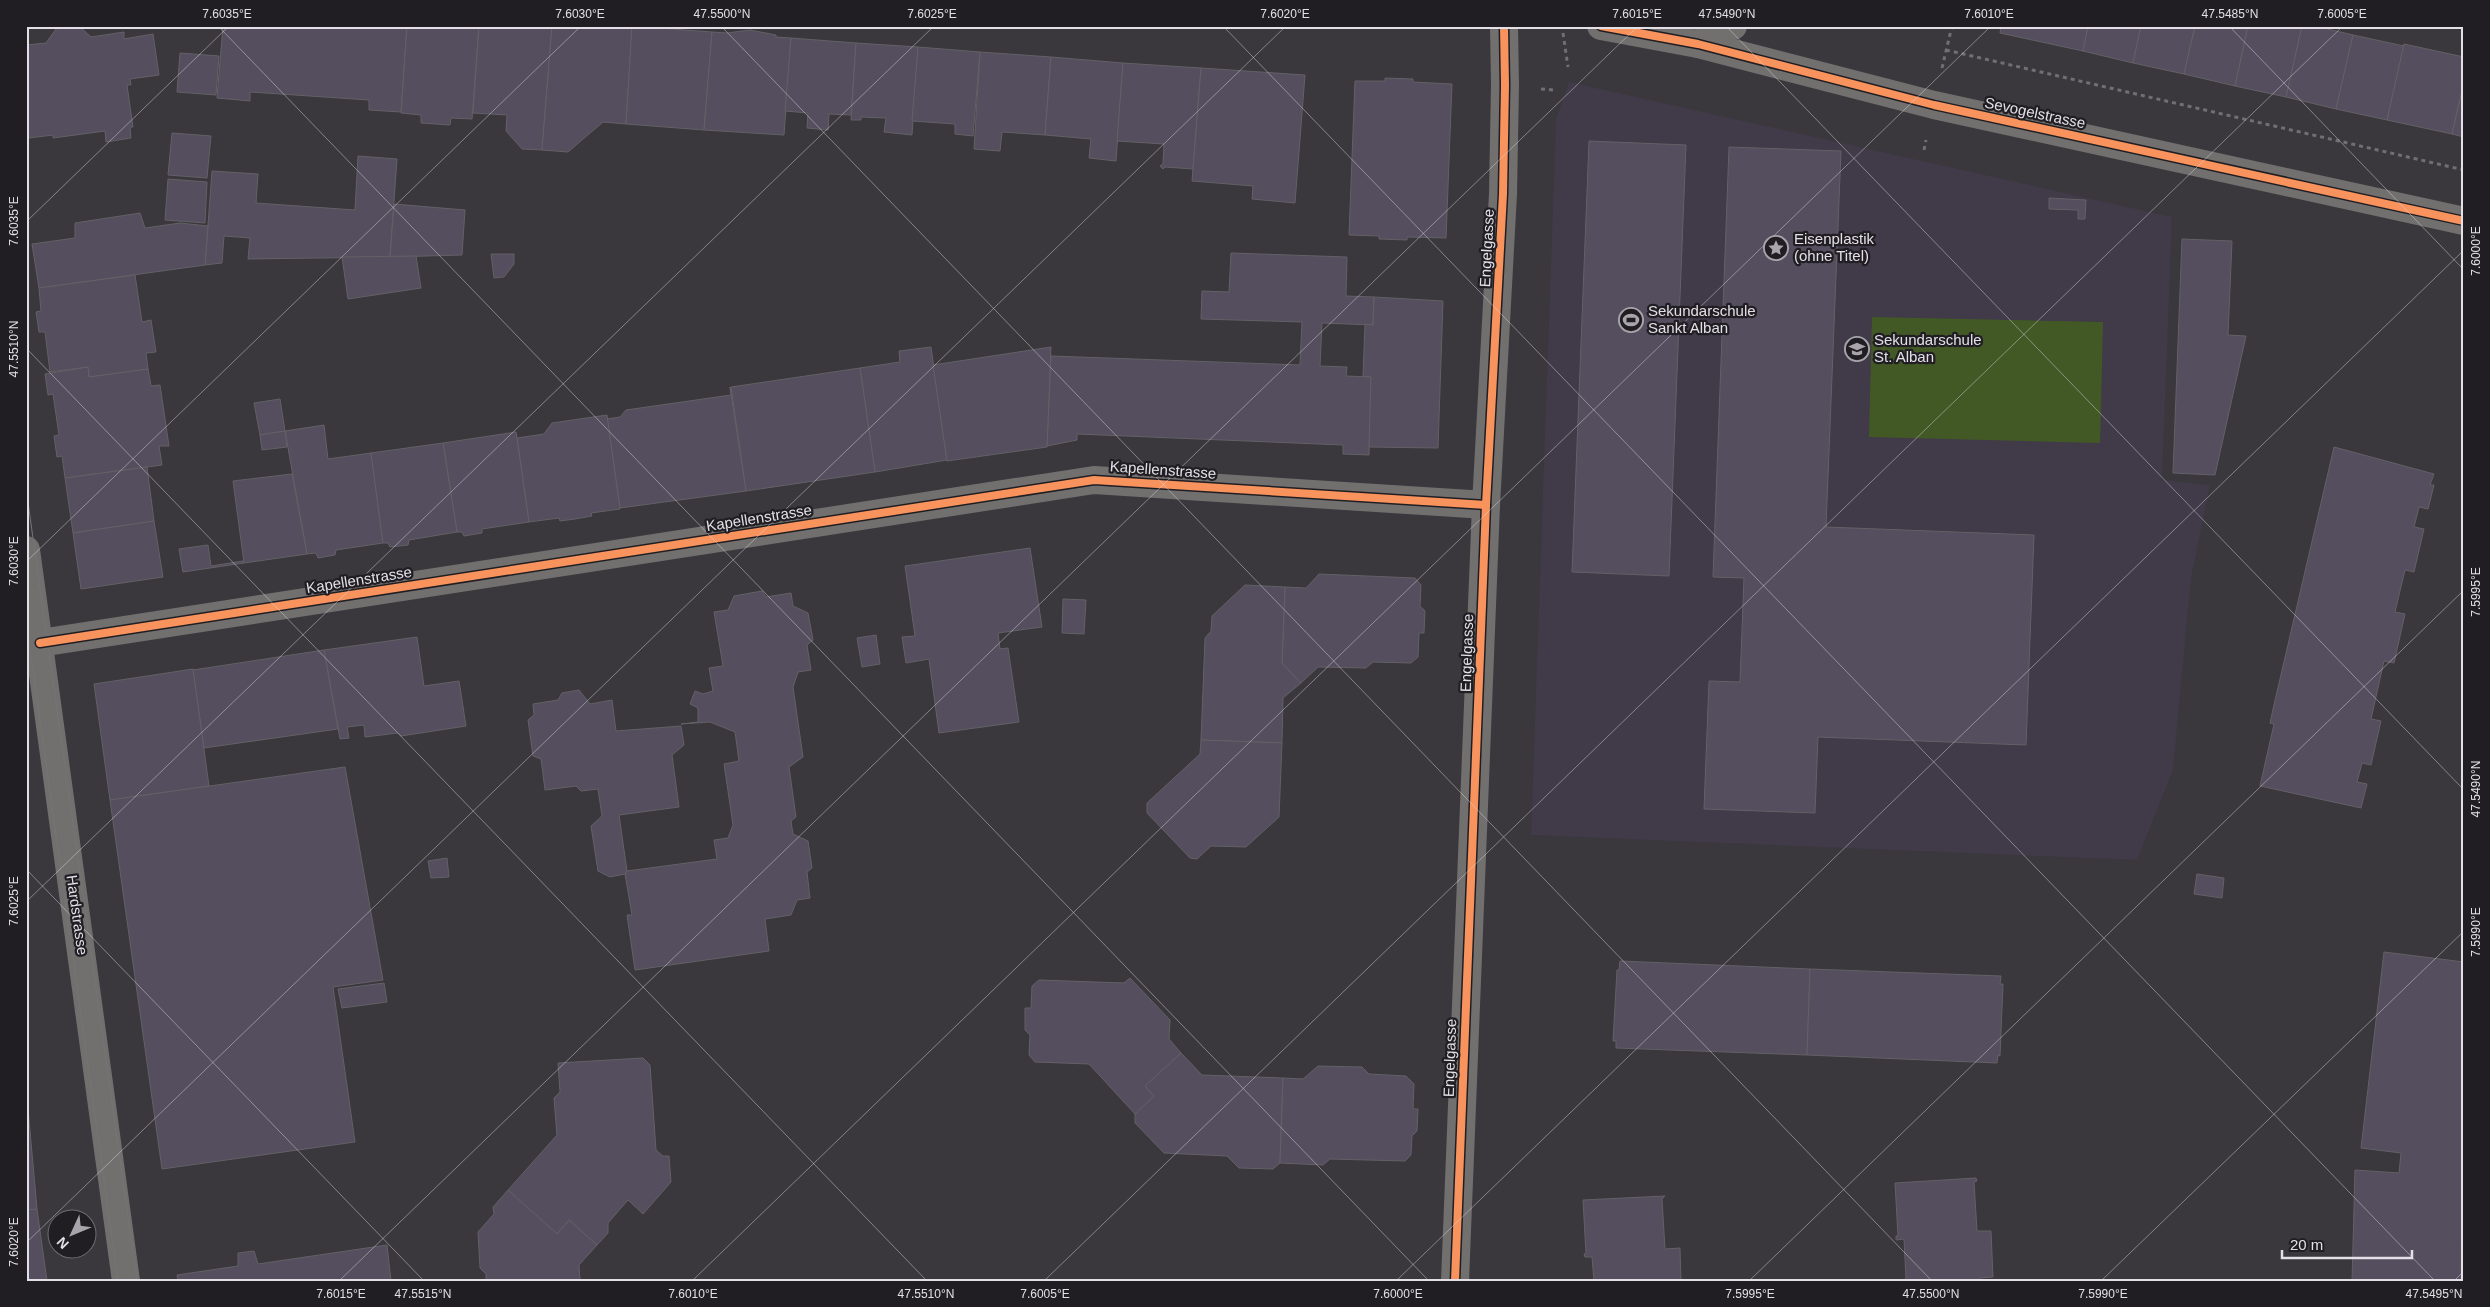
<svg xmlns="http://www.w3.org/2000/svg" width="2490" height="1307" viewBox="0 0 2490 1307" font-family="Helvetica,sans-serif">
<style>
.built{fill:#403a49}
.green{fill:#425926}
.building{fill:#544e5e;stroke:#636166}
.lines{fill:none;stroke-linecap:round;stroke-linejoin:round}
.path{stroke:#716f71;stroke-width:3;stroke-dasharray:4 4;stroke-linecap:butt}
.minor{stroke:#71706f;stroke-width:28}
.tram{stroke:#767474;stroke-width:1}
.cycleway-casing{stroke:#201e23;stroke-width:11}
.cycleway{stroke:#f8935d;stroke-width:8}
.ticks{fill:none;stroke:#e2dfe6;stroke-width:1;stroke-opacity:0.45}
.labels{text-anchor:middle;stroke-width:4.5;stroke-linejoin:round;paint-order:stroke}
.street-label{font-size:15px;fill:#e2dfe6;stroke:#201e23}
.poi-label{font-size:15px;fill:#e2dfe6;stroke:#201e23;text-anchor:start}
.neatline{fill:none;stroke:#e2dfe6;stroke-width:2}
.ticks-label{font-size:12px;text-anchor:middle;fill:#e2dfe6}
</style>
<rect width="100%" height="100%" fill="#3a383d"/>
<!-- built -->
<path class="built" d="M1569 82 2172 217 2162 480 2210 485 2191 578 2173 770 2137 860 1531 835 1556 119Z"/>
<!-- green -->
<path class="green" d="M1872 317 2103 322 2100 443 1869 437Z"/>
<!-- building -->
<g class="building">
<path d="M79 26 91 37 124 32V39L153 34 159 75 130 79 131 85H127L133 127H130L131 138 106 142 105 131 53 138V135L29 138 26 121V45L46 43 56 29Z"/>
<path d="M223 26H407L401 112 369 110V100L250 92V101L217 98Z"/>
<path d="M407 26H479L472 119 451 118 450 125 421 123V115L401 113Z"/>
<path d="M479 26H552L542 150 522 149 506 131 507 115 473 113Z"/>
<path d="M552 26H632L626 124 603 122 568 152 542 150Z"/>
<path d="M632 26 712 32 704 130 626 124Z"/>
<path d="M2001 26H2088L2083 51 2000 33Z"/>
<path d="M2088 26H2141L2133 63 2083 51Z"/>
<path d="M2141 26H2195L2184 74 2133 63Z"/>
<path d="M2195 26H2248L2235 86 2184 74Z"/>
<path d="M2248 26H2302L2286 97 2235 86Z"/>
<path d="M2302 26H2315L2353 35 2336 109 2286 97Z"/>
<path d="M750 30 776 35V37L791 38 784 135 704 130 712 32 727 33Z"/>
<path d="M2353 35 2404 46 2387 120 2336 109Z"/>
<path d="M791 38 856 43 851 115 829 114 828 130 807 128 808 113 785 111Z"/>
<path d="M856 43 918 47 912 135 884 132 886 118 861 117V120H851Z"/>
<path d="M2404 44 2464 57V82L2452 134 2387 120Z"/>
<path d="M918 47 980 52 973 136 955 134V124L912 121Z"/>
<path d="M980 52 1051 57 1045 135 1002 132 1000 151 974 149Z"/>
<path d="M180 53 219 56 216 95 177 92Z"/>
<path d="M1051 57 1123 63 1116 161 1089 158 1091 139 1045 135Z"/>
<path d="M1123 63 1201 68 1193 169 1165 167 1163 169 1160 166 1163 164 1164 144 1117 141Z"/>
<path d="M1201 68 1305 75 1295 203 1252 199 1253 186 1192 181Z"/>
<path d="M1385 78 1413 79V82L1452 84 1446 238 1407 237V240L1379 239V236L1349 235 1355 81H1385Z"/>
<path d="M2464 82V137L2452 134Z"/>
<path d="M172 133 211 136 207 178 168 175Z"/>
<path d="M1589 141 1686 145 1669 576 1572 572Z"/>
<path d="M1729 147 1841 151 1826 527 2034 535 2026 745 1818 737 1815 813 1704 809 1709 681 1740 682 1744 578 1713 577Z"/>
<path d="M358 156 397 159 390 257 248 259 250 238 224 236 222 263 205 265 212 171 258 174 256 203 355 210Z"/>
<path d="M168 179 207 182 205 223 165 220Z"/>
<path d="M2049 198 2086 200 2085 219H2078V210L2049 209Z"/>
<path d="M394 204 465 210 462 255 390 257Z"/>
<path d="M140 213 145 228 180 223 208 226 205 265 39 288 32 244 75 238V223Z"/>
<path d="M2182 239 2232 241 2228 335 2246 336 2215 475 2173 473Z"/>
<path d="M1231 253 1347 257 1346 296 1374 297 1373 325 1322 323 1320 366 1347 367 1346 376 1371 377 1369 455 1343 454V445L1077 434V440L1047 446 1051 356 1300 365 1302 322 1201 319 1202 291 1229 292Z"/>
<path d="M491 254H514V264L504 277 494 278Z"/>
<path d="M416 256 421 288 348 299 342 257Z"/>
<path d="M135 275 142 322 151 320 156 352 146 353 148 369 89 377 88 367 50 372 45 332H39L38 325 36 312 41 311 39 288Z"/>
<path d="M1374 297 1443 301 1438 448 1369 447 1371 377 1363 376 1365 324 1373 325Z"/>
<path d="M931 347 947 460 875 472 860 368 900 362 899 351Z"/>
<path d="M1051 347 1047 447 947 461 933 365Z"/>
<path d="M88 367 89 377 148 369 151 386 160 385 169 446H159L162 465 65 478 62 456 57 457 54 436 59 435 53 394 48 395 45 374Z"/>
<path d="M860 368 875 472 746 491 731 387Z"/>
<path d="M730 387 746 491 620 508 607 419 620 417 626 410 731 395Z"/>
<path d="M280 399 285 431 260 435 254 403Z"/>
<path d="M607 415 620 509 591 513 592 516 575 519 560 521 559 518 529 522 517 438 544 434 552 423Z"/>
<path d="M324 425 328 459 371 453 383 543 336 550 335 555 318 558 316 553 307 554 285 431Z"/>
<path d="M285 431 287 447 262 450 260 435Z"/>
<path d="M516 432 529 522 482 529V533L464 536 462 532H457L443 443Z"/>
<path d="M443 443 457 532 409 540 408 545 390 547 388 543H383L371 453Z"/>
<path d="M2334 447 2434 474 2430 485H2434L2428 509 2419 507 2414 527 2424 529 2414 572 2405 570 2395 612 2405 614 2394 663 2384 661 2371 719 2381 721 2371 765 2362 763 2357 782 2367 784 2361 808 2260 786 2274 724 2270 723 2273 709Z"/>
<path d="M147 467 154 521 73 533 65 478Z"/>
<path d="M292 474 307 554 244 563 233 481Z"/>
<path d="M154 521 163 577 81 589 73 533Z"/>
<path d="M208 545 211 566 243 561 244 563 183 572 179 549Z"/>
<path d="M1030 548 1042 627 998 633 1000 649 1008 648 1019 722 939 733 929 659 906 663 902 637 915 636 905 566Z"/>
<path d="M1319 574 1415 578 1421 585 1420 606 1425 611 1424 633H1419L1418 657 1411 663 1373 662 1366 668 1318 667 1301 683 1282 663 1285 587 1306 588Z"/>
<path d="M1245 585 1285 587 1282 663 1301 683 1283 698 1282 743 1201 740 1205 638 1211 631 1212 616Z"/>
<path d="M762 591 766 597 791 593 793 606 808 613 813 640 807 645 811 670 798 672 793 687 803 757 789 767 796 817 791 821 793 834 808 841 812 868 807 872 810 898 797 900 791 915 765 919 769 951 635 970 627 915H632L625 874 627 871 717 859 714 840 728 838 733 825 724 764 739 761 735 732 710 722 681 724 698 722V708L690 704 695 691 703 694 713 691 709 668 723 666 714 612 728 610 734 596Z"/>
<path d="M1063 599 1086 600 1084 634 1062 633Z"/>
<path d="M876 635 880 664 862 667 857 638Z"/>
<path d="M417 637 424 686 459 681 466 726 401 736 398 733 365 737 364 725 347 727 349 738 340 739 324 650Z"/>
<path d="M324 650 338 729 204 748 193 670Z"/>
<path d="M193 669 209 786 110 800 94 684Z"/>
<path d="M579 690 590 704 612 700 616 731 681 726 684 745 672 755 679 807 619 815 627 871 625 874 610 877 598 871 591 826 602 816 598 789 581 791 576 786 545 790 541 759 533 756 528 720 534 715 533 704 558 700 562 693Z"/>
<path d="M1201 740 1282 743 1279 817 1246 847 1211 846 1197 859 1190 858 1147 813V803L1200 754Z"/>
<path d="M345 767 383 980 333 987 355 1142 162 1169 110 800Z"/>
<path d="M447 858 449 877 431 878 428 861Z"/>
<path d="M2197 874 2224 878 2222 898 2194 894Z"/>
<path d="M2384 952 2464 962 2461 1281H2352L2355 1170 2399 1173 2401 1153 2361 1148Z"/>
<path d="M1620 961 1810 969 1807 1055 1616 1048V1041H1613L1617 970H1619Z"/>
<path d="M1810 969 2001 976 2000 984H2003L2000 1056 1998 1055 1997 1063 1807 1055Z"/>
<path d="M1130 978 1170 1020 1169 1039 1181 1053 1145 1086 1154 1096 1135 1114 1089 1064 1035 1062 1029 1055 1030 1035 1025 1030V1008H1031L1032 986 1039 980 1124 983Z"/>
<path d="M384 983 387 1002 342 1008 338 989Z"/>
<path d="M1181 1053 1202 1075 1283 1078 1280 1163 1273 1169 1239 1168 1227 1156 1164 1153 1135 1123V1114L1154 1096 1145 1086Z"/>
<path d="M643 1058 650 1065 656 1150 663 1156H669L671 1182 643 1214 628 1200 608 1223V1233L597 1245 569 1220 557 1234 508 1190 557 1135 554 1098 560 1092 558 1063Z"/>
<path d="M1318 1066 1362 1067 1369 1074 1406 1076 1414 1084 1413 1109H1418L1417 1131 1412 1136 1411 1155 1405 1161 1330 1159 1323 1165 1280 1163 1283 1078 1303 1079Z"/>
<path d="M26 1086 37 1209 26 1210Z"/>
<path d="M1976 1178 1977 1181 1974 1182 1977 1231H1991L1993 1277 1980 1278V1281H1898L1906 1279 1904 1239 1896 1240V1236H1898L1895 1183Z"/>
<path d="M508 1190 557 1234 569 1220 597 1245 579 1265 580 1281H486V1274L480 1268 478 1232 494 1214 493 1207Z"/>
<path d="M1665 1196 1662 1199 1665 1249 1680 1248 1681 1281H1594L1592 1257H1585L1584 1254H1586L1583 1200Z"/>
<path d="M37 1209 47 1281H26V1210Z"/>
<path d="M387 1245 391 1281H178L177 1275 238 1266V1253L254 1251 258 1264Z"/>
</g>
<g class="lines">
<!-- path -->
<g class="path">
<path d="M1563 33 1568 67"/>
<path d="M1946 50 2464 170"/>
<path d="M1942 68 1952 26"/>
<path d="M1541 89 1554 90"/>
<path d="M1924 150 1926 140"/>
</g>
<!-- minor -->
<g class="minor">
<path d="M1601 26 1698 44 1934 105 2464 221"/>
<path d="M1698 44 1733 26"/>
<path d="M26 550 126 1281"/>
<path d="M40 643 1094 480 1486 505"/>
<path d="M1455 1281 1486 505 1503 194 1505 85 1504 26"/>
</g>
<!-- tram -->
<g class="tram">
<path d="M26 488 137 1281"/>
<path d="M26 619 118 1281"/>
</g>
<defs>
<g id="cycleway">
<path d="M1601 26 1698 44 1934 105 2464 221"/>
<path d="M40 643 1094 480 1486 505"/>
<path d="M1455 1281 1486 505 1503 194 1505 85 1504 26"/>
</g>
</defs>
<!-- cycleway casing -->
<use href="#cycleway" class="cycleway-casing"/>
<!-- cycleway -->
<use href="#cycleway" class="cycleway"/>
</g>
<!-- ticks -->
<path class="ticks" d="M218 26 1429 1281M721 26 1932 1281M1223 26 2435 1281M1726 26 2464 790M2229 26 2464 270M26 222 229 26M26 348 927 1281M26 562 581 26M26 869 424 1281M26 902 934 26M26 1243 1286 26M339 1281 1638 26M692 1281 1991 26M1044 1281 2343 26M1396 1281 2464 250M1749 1281 2464 590M2101 1281 2464 931M2454 1281 2464 1271"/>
<!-- icons -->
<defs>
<symbol id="sight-ring" viewBox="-11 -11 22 22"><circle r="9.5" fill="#201e23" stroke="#a7a5ab" stroke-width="1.5"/><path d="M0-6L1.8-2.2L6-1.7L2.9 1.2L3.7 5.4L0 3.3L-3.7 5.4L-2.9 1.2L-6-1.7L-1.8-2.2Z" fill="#a7a5ab"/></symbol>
<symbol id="stadium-ring" viewBox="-11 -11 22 22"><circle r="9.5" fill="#201e23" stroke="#a7a5ab" stroke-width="1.5"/><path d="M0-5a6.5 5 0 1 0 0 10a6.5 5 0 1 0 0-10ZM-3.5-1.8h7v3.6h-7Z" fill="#a7a5ab"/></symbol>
<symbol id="school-ring" viewBox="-11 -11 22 22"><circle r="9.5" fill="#201e23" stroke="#a7a5ab" stroke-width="1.5"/><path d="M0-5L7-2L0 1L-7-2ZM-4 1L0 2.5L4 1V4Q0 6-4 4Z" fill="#a7a5ab"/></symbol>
</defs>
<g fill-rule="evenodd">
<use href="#sight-ring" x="1762" y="234" width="28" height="28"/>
<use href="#stadium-ring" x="1617" y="306" width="28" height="28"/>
<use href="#school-ring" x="1843" y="335" width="28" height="28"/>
</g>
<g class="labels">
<!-- street labels -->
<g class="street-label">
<text transform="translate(2035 113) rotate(12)" y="5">Sevogelstrasse</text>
<text transform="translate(1487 248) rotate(-87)" y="5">Engelgasse</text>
<text transform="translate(1163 470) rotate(4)" y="5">Kapellenstrasse</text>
<text transform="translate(759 518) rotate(-9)" y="5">Kapellenstrasse</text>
<text transform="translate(359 580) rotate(-9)" y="5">Kapellenstrasse</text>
<text transform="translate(1467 653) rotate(-88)" y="5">Engelgasse</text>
<text transform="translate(77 915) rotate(82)" y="5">Hardstrasse</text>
<text transform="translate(1450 1058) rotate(-88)" y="5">Engelgasse</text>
</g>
<!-- poi labels -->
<g class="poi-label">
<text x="1794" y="244">Eisenplastik<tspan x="1794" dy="17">(ohne Titel)</tspan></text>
<text x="1648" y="316">Sekundarschule<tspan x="1648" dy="17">Sankt Alban</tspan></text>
<text x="1874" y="345">Sekundarschule<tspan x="1874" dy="17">St. Alban</tspan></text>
</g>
</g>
<!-- border -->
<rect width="2490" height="1307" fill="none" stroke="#201e23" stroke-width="55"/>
<!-- north arrow -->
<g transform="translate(72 1234) rotate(226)"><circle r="24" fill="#201e23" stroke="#6e6b71"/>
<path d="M0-4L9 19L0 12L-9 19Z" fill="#a7a5ab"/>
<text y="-8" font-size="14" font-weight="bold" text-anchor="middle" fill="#e2dfe6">N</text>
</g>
<!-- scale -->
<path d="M2282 1250v8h130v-8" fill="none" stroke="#e2dfe6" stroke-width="2.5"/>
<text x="2290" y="1250" font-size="15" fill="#e2dfe6" stroke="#201e23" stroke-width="4" paint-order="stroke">20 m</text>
<rect x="28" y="28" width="2434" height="1252" class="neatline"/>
<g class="ticks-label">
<text x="227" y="18">7.6035°E</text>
<text x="580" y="18">7.6030°E</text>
<text x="722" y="18">47.5500°N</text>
<text x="932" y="18">7.6025°E</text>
<text x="1285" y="18">7.6020°E</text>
<text x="1637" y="18">7.6015°E</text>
<text x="1727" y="18">47.5490°N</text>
<text x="1989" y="18">7.6010°E</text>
<text x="2230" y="18">47.5485°N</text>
<text x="2342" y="18">7.6005°E</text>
<text transform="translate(14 221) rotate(-90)" y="4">7.6035°E</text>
<text transform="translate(2476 251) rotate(-90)" y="4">7.6000°E</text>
<text transform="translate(14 349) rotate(-90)" y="4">47.5510°N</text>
<text transform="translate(14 561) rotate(-90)" y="4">7.6030°E</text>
<text transform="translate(2476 592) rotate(-90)" y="4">7.5995°E</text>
<text transform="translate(2476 789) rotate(-90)" y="4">47.5490°N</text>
<text transform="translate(14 901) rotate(-90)" y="4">7.6025°E</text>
<text transform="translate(2476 932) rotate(-90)" y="4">7.5990°E</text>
<text transform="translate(14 1242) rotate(-90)" y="4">7.6020°E</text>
<text x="341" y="1298">7.6015°E</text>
<text x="423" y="1298">47.5515°N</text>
<text x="693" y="1298">7.6010°E</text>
<text x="926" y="1298">47.5510°N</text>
<text x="1045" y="1298">7.6005°E</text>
<text x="1398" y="1298">7.6000°E</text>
<text x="1750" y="1298">7.5995°E</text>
<text x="1931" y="1298">47.5500°N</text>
<text x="2103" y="1298">7.5990°E</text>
<text x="2434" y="1298">47.5495°N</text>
</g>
</svg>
